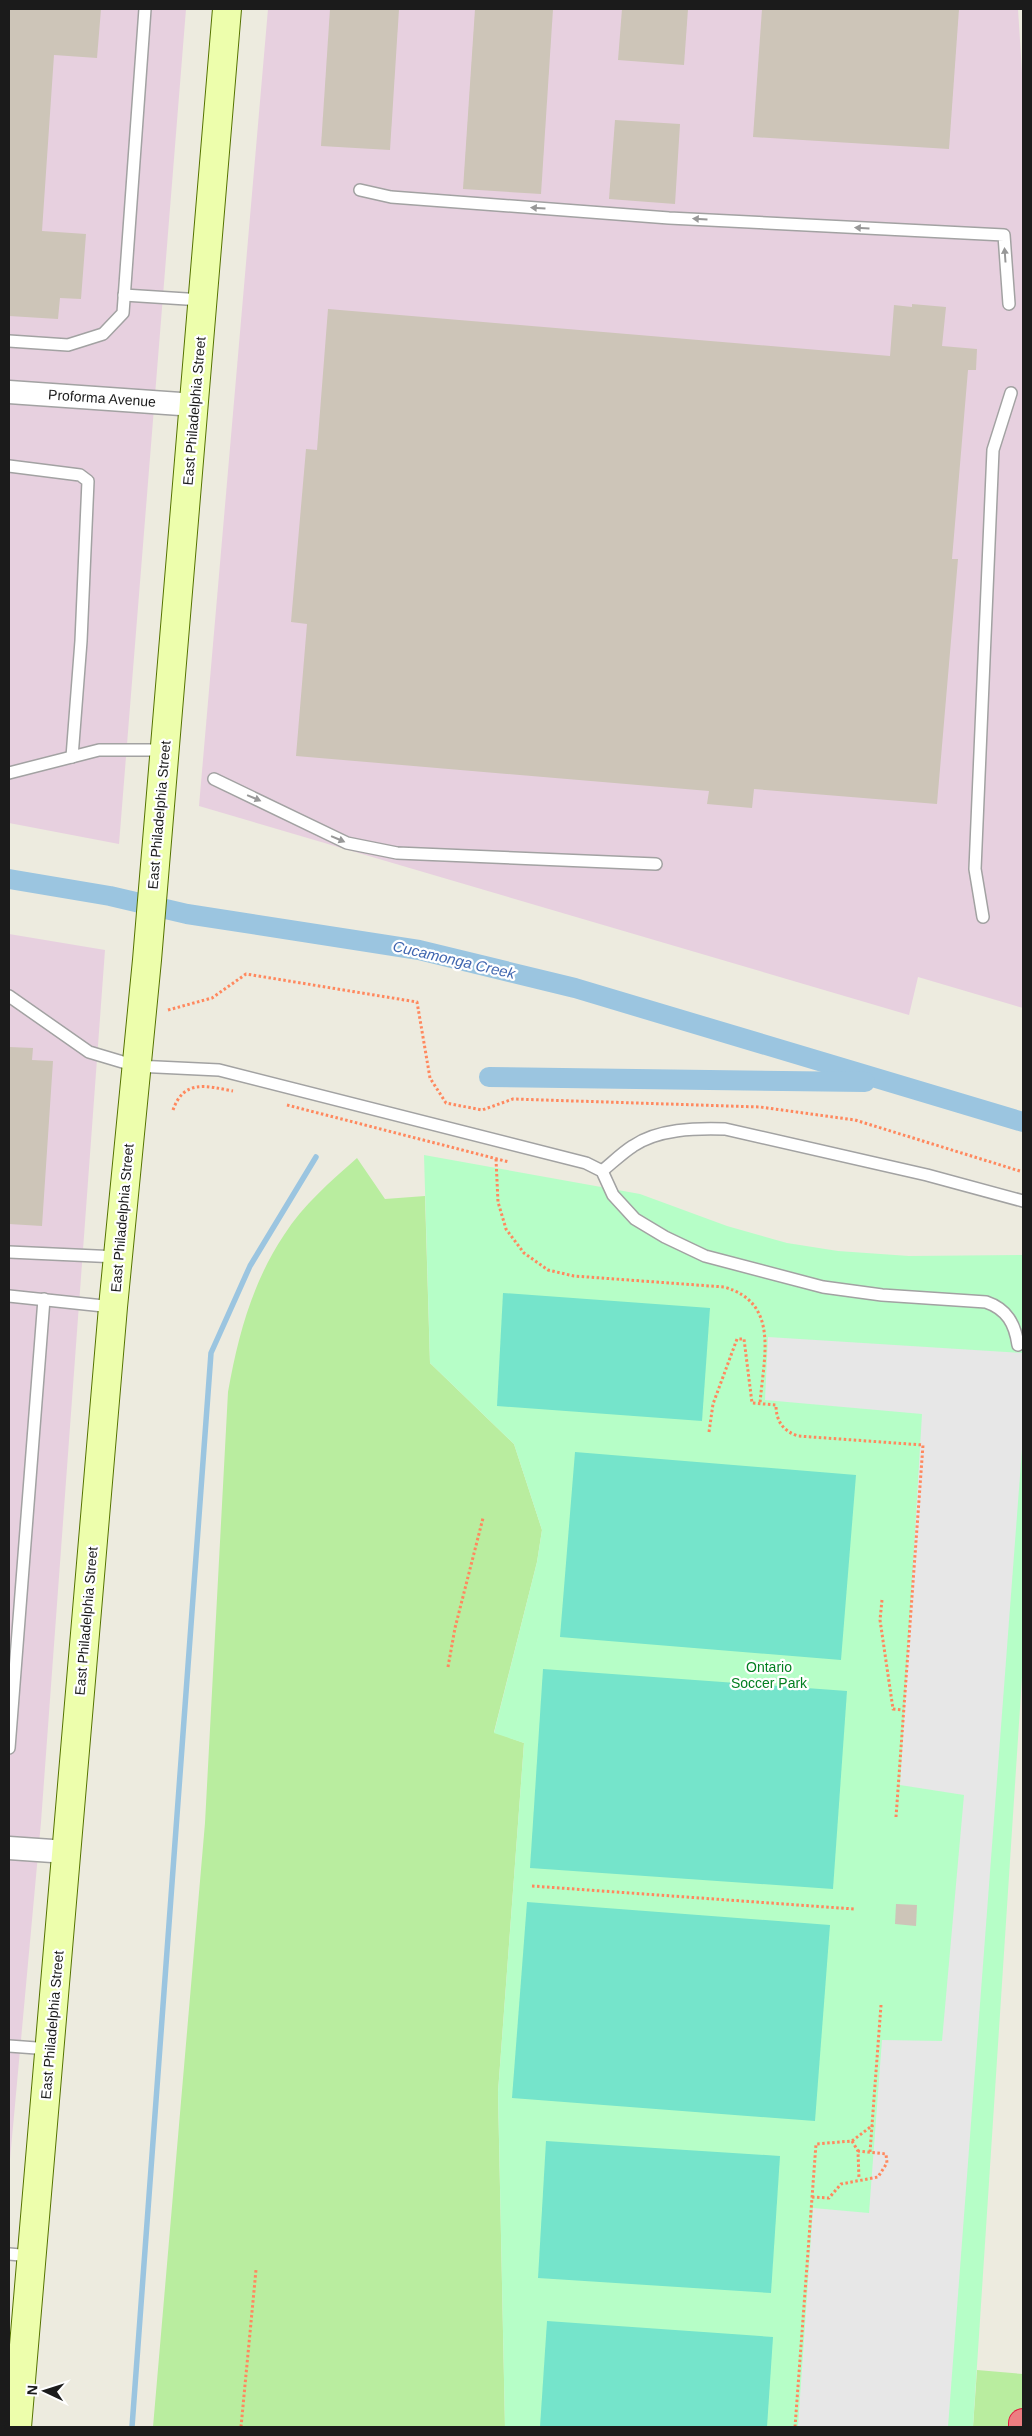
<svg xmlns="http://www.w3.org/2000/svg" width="1032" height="2436" viewBox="0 0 1032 2436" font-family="Helvetica,sans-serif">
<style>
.industrial{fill:#e7d0df}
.grass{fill:#b9ed9f}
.park{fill:#b6fec7}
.pitch{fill:#75e4cb}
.parking{fill:#e7e7e7}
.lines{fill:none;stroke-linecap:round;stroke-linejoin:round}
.stream{stroke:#9bc5e0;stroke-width:5.5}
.canal{stroke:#9bc5e0;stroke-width:20}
.building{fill:#cdc5b8}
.lane-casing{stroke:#a2a2a2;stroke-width:14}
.street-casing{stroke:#a2a2a2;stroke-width:25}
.secondary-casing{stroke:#557300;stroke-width:30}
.highway-casing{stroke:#e2153b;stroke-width:30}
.path{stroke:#ff885e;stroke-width:3;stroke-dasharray:2.5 2.5;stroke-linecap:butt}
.lane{stroke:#fff;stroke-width:11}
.street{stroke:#fff;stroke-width:22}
.secondary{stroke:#edfeac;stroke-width:28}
.highway{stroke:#ed7e82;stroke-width:28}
.oneway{fill:#989898}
.labels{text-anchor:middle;stroke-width:4.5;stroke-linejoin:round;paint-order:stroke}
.street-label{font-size:14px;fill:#1b1b1b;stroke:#fff}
.park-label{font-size:14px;fill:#037f20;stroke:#fff}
.water-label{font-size:15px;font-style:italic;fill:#4167b0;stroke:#fff}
</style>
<rect width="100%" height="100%" fill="#edebdf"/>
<!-- industrial -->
<g class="industrial">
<path d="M9 9H186L119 844 9 823Z"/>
<path d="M268 9H1018L1023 88V1008L918 977 909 1015 199 806Z"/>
<path d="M9 934 105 950 41 1822 9 2170Z"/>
</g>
<!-- grass -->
<g class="grass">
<path d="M357 1158 385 1199 425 1196 430 1363 514 1444 542 1530 537 1562 494 1732 524 1743 498 2092 505 2427H153L205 1823 228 1392C238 1336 252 1283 284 1235 303 1205 331 1181 357 1158Z"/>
<path d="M977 2370 1023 2374V2427H973Z"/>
</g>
<!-- park -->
<path class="park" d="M424 1155 640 1194 727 1226 787 1243 838 1251 909 1256 1023 1255V1662L973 2427H505L498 2092 524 1743 494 1733 537 1562 542 1530 514 1444 430 1363Z"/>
<!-- pitch -->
<g class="pitch">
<path d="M503 1293 710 1308 702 1421 497 1406Z"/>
<path d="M575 1452 856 1475 841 1660 560 1637Z"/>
<path d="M543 1669 847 1691 833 1889 530 1868Z"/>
<path d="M527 1902 830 1925 815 2121 512 2098Z"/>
<path d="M546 2141 780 2156 771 2293 538 2278Z"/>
<path d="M547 2321 773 2337 767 2427H540Z"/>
</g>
<!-- parking -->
<path class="parking" d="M768 1337 1023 1353V1436L948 2427H798L813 2208 869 2213 882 2040 942 2041 964 1795 900 1785 922 1414 765 1400Z"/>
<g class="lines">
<!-- stream -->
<path class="stream" d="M132 2427 211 1353 250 1266 316 1157"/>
<!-- canal -->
<g class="canal">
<path d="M9 879 110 896 187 914 419 950 575 988 1023 1122"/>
<path d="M489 1077 865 1082"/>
</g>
</g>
<!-- building -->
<g class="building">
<path d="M9 9H101L97 58 54 55 42 231 86 234 81 299 60 298 58 319 9 316Z"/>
<path d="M330 9H399L390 150 321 146Z"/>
<path d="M475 9H553L541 194 463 189Z"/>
<path d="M622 9H688L684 65 618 60Z"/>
<path d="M762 9H959L949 149 753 137Z"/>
<path d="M615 120 680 124 675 204 609 199Z"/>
<path d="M912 304 946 307 942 346 977 349 976 370H968L952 559H958L937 804 754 789 752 808 707 804 709 791 296 756 307 624 291 622 306 449 317 450 328 309 890 356 894 305 912 307Z"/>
<path d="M9 1047 33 1048 32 1060 53 1061 42 1226 9 1224Z"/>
<path d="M896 1904 917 1905 916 1926 895 1924Z"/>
</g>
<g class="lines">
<defs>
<g id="lane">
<path d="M360 190 391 197 669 218 1004 235 1009 304"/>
<path d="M124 295 202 300"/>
<path d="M9 341 68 345 103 334 123 313 145 9"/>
<path d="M9 466 80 475 88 481 81 641 72 757"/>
<path d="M9 773 99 750H164"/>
<path d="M214 779 347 843 397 853 656 864"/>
<path d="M983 917 975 869 993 450 1011 393"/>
<path d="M9 996 89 1052 136 1066 219 1070 586 1163 602 1171 613 1195 635 1219 665 1237 705 1256 823 1287 882 1295 986 1302C1007 1309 1015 1324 1018 1345"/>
<path d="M602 1171C612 1163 622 1153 633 1146 658 1129 695 1128 725 1129L927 1175 1023 1201"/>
<path d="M9 1252 118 1257"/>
<path d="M9 1296 113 1307"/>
<path d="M9 1748 44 1299"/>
<path d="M9 2046 50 2049"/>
<path d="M9 2254 32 2256"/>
</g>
<g id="street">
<path d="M9 392 195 405"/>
<path d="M9 1848 67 1852"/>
</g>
<path id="secondary" d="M17 2427 113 1307 147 960 227 9"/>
<path id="highway" d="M1023 2427V2423"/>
</defs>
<!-- lane casing -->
<use href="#lane" class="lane-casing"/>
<!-- street casing -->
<use href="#street" class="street-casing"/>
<!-- secondary casing -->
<use href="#secondary" class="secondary-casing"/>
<!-- highway casing -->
<use href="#highway" class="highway-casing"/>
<!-- path -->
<g class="path">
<path d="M168 1010 212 998 246 974 417 1002 430 1078 446 1103 482 1110 513 1099 760 1107 855 1120 1023 1172"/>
<path d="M287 1105 509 1162"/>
<path d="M173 1110C184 1079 206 1086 233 1091"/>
<path d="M496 1159 498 1202 506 1229 524 1253 548 1270 574 1276 724 1287C781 1303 763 1359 760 1404"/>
<path d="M709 1432 713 1404 737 1339H744L752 1403 776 1405C776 1421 783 1431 798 1436L923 1445 896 1817"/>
<path d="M882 1600 880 1620 893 1709 903 1710"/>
<path d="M448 1667 455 1628 483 1518"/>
<path d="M532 1886 854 1909"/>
<path d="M852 2141 858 2151 859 2179"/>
<path d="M870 2152 881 2005"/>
<path d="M812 2197 829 2198 841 2184 878 2177 887 2163 886 2154 858 2151"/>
<path d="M241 2427 256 2270"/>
<path d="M795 2427 816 2144 852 2141 873 2125"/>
</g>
<!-- lane -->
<use href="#lane" class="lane"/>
<!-- street -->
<use href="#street" class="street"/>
<!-- secondary -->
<use href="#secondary" class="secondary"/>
<!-- highway -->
<use href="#highway" class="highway"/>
</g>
<!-- one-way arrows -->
<defs><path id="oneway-solid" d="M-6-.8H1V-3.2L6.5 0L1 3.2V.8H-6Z" transform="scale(1.25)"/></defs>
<g class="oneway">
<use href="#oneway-solid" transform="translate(538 208) rotate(-176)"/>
<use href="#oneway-solid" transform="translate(700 219) rotate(-177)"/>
<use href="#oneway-solid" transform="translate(862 228) rotate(-177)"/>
<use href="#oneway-solid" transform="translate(1005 255) rotate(-94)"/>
<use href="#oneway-solid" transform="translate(254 798) rotate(23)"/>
<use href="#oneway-solid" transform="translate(338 839) rotate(23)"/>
</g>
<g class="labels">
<!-- street labels -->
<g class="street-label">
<text transform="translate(102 398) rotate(4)" y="5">Proforma Avenue</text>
<text transform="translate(194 411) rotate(-85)" y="5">East Philadelphia Street</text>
<text transform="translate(159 815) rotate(-85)" y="5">East Philadelphia Street</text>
<text transform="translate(122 1218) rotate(-85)" y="5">East Philadelphia Street</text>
<text transform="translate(86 1621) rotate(-85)" y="5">East Philadelphia Street</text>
<text transform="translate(52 2025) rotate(-85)" y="5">East Philadelphia Street</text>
</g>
<!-- park labels -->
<g class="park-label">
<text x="769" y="1672">Ontario<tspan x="769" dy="16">Soccer Park</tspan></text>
</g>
<!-- water labels -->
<g class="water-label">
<text transform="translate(454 960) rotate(13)" y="5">Cucamonga Creek</text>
</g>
</g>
<!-- border -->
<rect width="1032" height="2436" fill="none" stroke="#1b1b1b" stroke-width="20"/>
<!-- north arrow -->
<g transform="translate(45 2391) rotate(274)" stroke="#ffffff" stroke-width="4" paint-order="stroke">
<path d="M0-4L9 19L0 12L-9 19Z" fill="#1b1b1b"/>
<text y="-8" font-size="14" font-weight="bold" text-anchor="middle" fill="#1b1b1b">N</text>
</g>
</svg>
